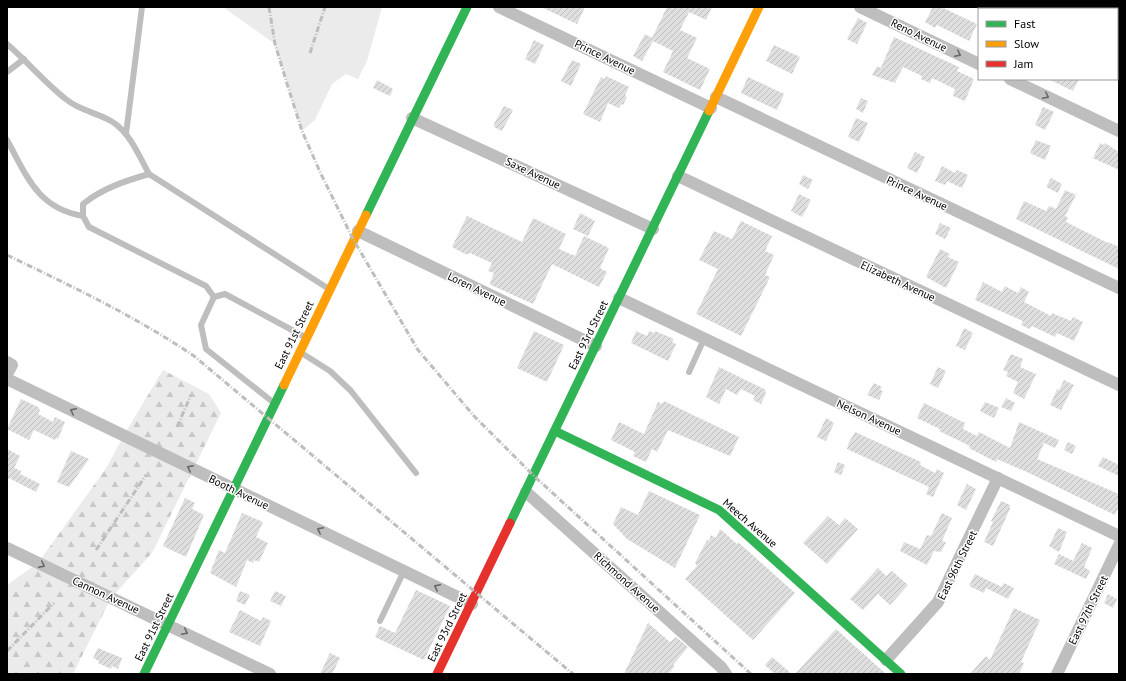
<svg xmlns="http://www.w3.org/2000/svg" width="1126" height="681" viewBox="0 0 1126 681" font-family="'PT Sans',sans-serif">
<style>
.green{fill:#ebebeb}
.forest{fill:url(#forest-firs)}
.building{fill:url(#building-hatch)}
.lines{fill:none;stroke-linecap:round;stroke-linejoin:round}
.lane{stroke:#bebebe;stroke-width:6}
.street{stroke:#bebebe;stroke-width:12}
.fast{stroke:#30b455;stroke-width:9}
.slow{stroke:#ff9f0a;stroke-width:9}
.jam{stroke:#e5322d;stroke-width:9}
.rail{stroke:#bebebe;stroke-width:3;stroke-dasharray:6 2 1 2;stroke-linecap:butt}
.oneway{stroke:#686868}
.labels{text-anchor:middle;stroke-width:3;stroke-linejoin:round;paint-order:stroke}
.street-label{font-size:11px;fill:#000;stroke:#fff}
</style>
<defs>
<pattern id="forest-firs" width="22" height="20" patternUnits="userSpaceOnUse"><rect width="22" height="20" fill="#ebebeb"/><path d="M5 1l3.5 6h-7zM16 11l3.5 6h-7z" fill="#c8c8c8"/></pattern>
<pattern id="building-hatch" width="6" height="6" patternUnits="userSpaceOnUse"><rect width="6" height="6" fill="#dfdfdf"/><path d="M-1 1l2-2M0 6l6-6M5 7l2-2" fill="none" stroke="#bebebe"/></pattern>
</defs>
<rect width="100%" height="100%" fill="#fff"/>
<!-- green -->
<path class="green" d="M223 7H382L367 61 358 79 346 74 332 84 315 120 302 131 275 44Z"/>
<!-- forest -->
<path class="forest" d="M163 370 209 394 221 413 152 553 111 598 73 674H7V585L38 563 107 467 124 435Z"/>
<!-- building -->
<g class="building">
<path d="M541 7H585L577 24Z"/>
<path d="M667 7H712L706 20 689 12 680 30 697 38 687 58 710 69 700 90 663 72 673 51 653 41 642 61 633 56 645 34 652 38Z"/>
<path d="M933 7H941L977 24 969 41 937 25 935 28 925 22Z"/>
<path d="M858 18 867 23 857 44 847 39Z"/>
<path d="M894 37 959 67 957 71 974 79 965 101 953 96 955 89 932 78 930 83 921 79 922 76 903 67 895 83 872 75 877 66 881 68Z"/>
<path d="M534 40 544 45 535 64 525 59Z"/>
<path d="M774 45 800 57 792 74 766 61Z"/>
<path d="M572 60 581 64 571 86 561 81Z"/>
<path d="M606 76 629 87 625 96 627 97 623 105 621 104 619 108 608 103 600 122 583 114 601 77 605 79Z"/>
<path d="M748 77 784 94 777 110 741 93Z"/>
<path d="M1048 79H1079L1073 91Z"/>
<path d="M377 80 393 89 390 96 373 88Z"/>
<path d="M861 98 868 101 863 113 856 109Z"/>
<path d="M504 106 513 110 502 131 494 127V124Z"/>
<path d="M1043 107 1054 112 1045 130 1035 125Z"/>
<path d="M856 118 868 123 859 142 848 137Z"/>
<path d="M1036 140 1051 146 1045 160 1030 153Z"/>
<path d="M1100 143 1104 145 1105 143 1119 152V170L1093 158Z"/>
<path d="M915 152 925 157 917 173 907 168Z"/>
<path d="M942 166 955 173 957 170 968 175 962 188 947 181 945 185 935 181Z"/>
<path d="M803 175 813 180 808 189 799 184Z"/>
<path d="M1051 178 1062 184 1058 193 1046 187Z"/>
<path d="M1065 190 1076 195 1065 216 1068 218 1066 222 1108 243V242L1119 247V269L1016 219 1024 201 1046 211 1049 206 1056 209Z"/>
<path d="M799 194 811 200 802 217 791 211Z"/>
<path d="M580 213 595 221 588 236 573 229Z"/>
<path d="M467 216 522 242 533 218 566 234 559 249 575 256 584 236 609 248 600 268 607 272 599 287 552 264 533 304 491 285 490 283 494 273 488 271 492 263 470 253 469 254H465L452 247Z"/>
<path d="M741 221 772 236 765 251 774 255 765 275 770 277 741 336 696 314 718 269 699 260 714 231 732 239Z"/>
<path d="M940 223 951 228 945 239 935 234Z"/>
<path d="M940 249 950 254 948 257 959 262 946 288 926 277Z"/>
<path d="M983 282 1002 292 1005 286 1018 293 1021 287 1029 292 1024 302 1051 316 1052 313 1071 321 1073 317 1083 322 1074 341 1057 333 1055 337 1032 326 1029 329 1021 325 1023 321 975 300Z"/>
<path d="M964 328 973 333 965 350 956 346Z"/>
<path d="M534 331 564 345 547 382 517 368Z"/>
<path d="M636 331 647 336 649 331 654 333 655 331 674 339 672 342 676 344 668 361 631 343Z"/>
<path d="M1011 354 1023 359 1020 367 1036 374 1024 399 1013 393 1018 382 1006 376 1008 372 1003 370Z"/>
<path d="M719 367 766 390 765 392 766 393 761 404 753 400 755 396 741 389 737 395 726 389 719 404 706 397Z"/>
<path d="M938 367 946 371 938 388 930 384Z"/>
<path d="M1064 380 1074 385 1061 410 1050 405 1057 389 1059 390Z"/>
<path d="M874 383 882 387 880 390 883 391 879 400 867 395Z"/>
<path d="M1006 398 1015 403 1011 411 1001 407Z"/>
<path d="M21 399 38 407 40 410 38 414 53 422 55 417 65 422 58 439 56 438 55 440 34 430 29 440 7 429Z"/>
<path d="M664 401 739 437 730 456 668 430 657 452 652 449 646 462 633 456 635 452 611 440 619 422 644 434 658 402 662 404Z"/>
<path d="M985 402 999 408 994 418 980 411Z"/>
<path d="M924 403 965 423 963 429 977 436 979 432 1010 448 1019 422 1059 440 1055 448 1044 443 1037 459 1119 494V506L1115 515 1029 473 997 459 996 462 969 448 970 446 939 431 940 429 917 418Z"/>
<path d="M826 418 834 423 826 441 817 437Z"/>
<path d="M855 432 921 462 920 465 935 473 937 469 944 473 933 497 926 494 929 487 847 449 849 442Z"/>
<path d="M1068 442 1076 446 1072 454 1064 450Z"/>
<path d="M7 449 20 456 14 468 21 471 20 474 40 484 36 492 9 478 7 483Z"/>
<path d="M71 451 89 459 69 487 57 482Z"/>
<path d="M1103 457 1119 465V476L1098 466Z"/>
<path d="M838 462 845 465 841 475 834 472Z"/>
<path d="M967 484 976 489 966 510 957 505Z"/>
<path d="M649 491 700 515 675 568 627 539 613 524 621 507 638 515Z"/>
<path d="M185 498 195 503 192 509 204 515 186 557 163 546Z"/>
<path d="M1001 501 1010 505V509L993 546 984 542 993 522 991 521Z"/>
<path d="M242 513 263 522 256 537 268 543 259 562 254 560 253 563 247 560 236 587 210 573 219 550 225 553Z"/>
<path d="M942 513 952 518 942 541 946 542 941 552 934 551 927 565 900 551 904 542 920 549 927 535 930 536 932 534Z"/>
<path d="M828 516 839 525 845 518 858 529 827 564 803 543Z"/>
<path d="M1058 528 1067 532 1059 552 1049 546Z"/>
<path d="M720 529 737 544 738 542 795 593 753 640 685 579 697 566 695 563 707 540 709 541 711 535 716 538Z"/>
<path d="M1082 543 1092 548 1084 567 1090 571 1086 579 1054 564 1059 554 1073 561Z"/>
<path d="M878 568 886 576 892 571 908 585 890 605 878 594 863 610 850 599Z"/>
<path d="M975 574 1002 587 1004 583 1014 588 1008 599 986 588 984 593 969 586Z"/>
<path d="M416 590 450 606 424 660 375 637 380 626 395 633Z"/>
<path d="M240 591 250 595 245 605 236 601Z"/>
<path d="M275 591 286 596 281 606 270 601Z"/>
<path d="M1108 594 1117 599 1113 608 1104 603Z"/>
<path d="M1014 608 1040 620 1021 662 1024 663 1019 674H970L986 656 990 660Z"/>
<path d="M240 610 261 621 263 617 271 621 260 646 229 632Z"/>
<path d="M648 623 670 642 676 637 688 647 673 665 675 666 668 674H624Z"/>
<path d="M836 629 886 674H795Z"/>
<path d="M98 648 122 658 118 669 112 666 111 669 98 663 99 661 93 658Z"/>
<path d="M330 653 340 658 332 674H320Z"/>
<path d="M772 657 792 674H775L765 665Z"/>
</g>
<g class="lines">
<!-- lane -->
<g class="lane">
<path d="M7 44C28 62 45 83 67 100 78 109 93 112 105 118 128 127 138 154 149 174"/>
<path d="M7 72 24 59"/>
<path d="M126 134 142 7"/>
<path d="M7 140C27 176 37 208 83 216"/>
<path d="M214 297 206 286 89 227 83 216V204C103 188 125 181 149 174L329 289"/>
<path d="M300 352 330 371 351 391 416 473"/>
<path d="M689 372 704 339"/>
<path d="M274 403 206 349 201 325 214 297 225 294 305 337"/>
<path d="M380 621 404 571"/>
</g>
<!-- street -->
<g class="street">
<path d="M499 7 711 108"/>
<path d="M860 7 979 64"/>
<path d="M1010 79 1119 131"/>
<path d="M716 97 1119 288"/>
<path d="M412 118 653 229"/>
<path d="M678 176 1119 385"/>
<path d="M358 231 596 346"/>
<path d="M619 298 1119 536"/>
<path d="M7 362 12 365 7 374"/>
<path d="M7 379 472 604"/>
<path d="M526 492 721 667 726 674"/>
<path d="M7 548 270 674"/>
<path d="M886 660 938 602 998 478"/>
<path d="M1057 674 1119 545"/>
</g>
<!-- fast -->
<g class="fast">
<path d="M366 215 467 7"/>
<path d="M555 431 719 510 901 674"/>
<path d="M510 523 709 111"/>
<path d="M144 674 284 385"/>
</g>
<!-- slow -->
<g class="slow">
<path d="M709 111 759 7"/>
<path d="M284 385 366 215"/>
</g>
<!-- jam -->
<path class="jam" d="M437 674 510 523"/>
<!-- rail -->
<g class="rail">
<path d="M269 7 275 44 288 87 302 131 321 174 353 239 418 350 474 416 534 476 751 674"/>
<path d="M310 53 325 7"/>
<path d="M7 255C71 286 135 316 194 356L573 674"/>
<path d="M177 427 191 395"/>
<path d="M96 550 146 475"/>
<path d="M7 651 54 603"/>
</g>
</g>
<!-- one-way arrows -->
<defs><path id="oneway-chevron" d="M-2-3.5L2.5 0L-2 3.5" fill="none" stroke-width="1.6" stroke-linecap="round" stroke-linejoin="round"/></defs>
<g class="oneway">
<use href="#oneway-chevron" transform="translate(958 54) rotate(26)"/>
<use href="#oneway-chevron" transform="translate(1046 96) rotate(26)"/>
<use href="#oneway-chevron" transform="translate(73 411) rotate(-154)"/>
<use href="#oneway-chevron" transform="translate(190 468) rotate(-154)"/>
<use href="#oneway-chevron" transform="translate(320 530) rotate(-154)"/>
<use href="#oneway-chevron" transform="translate(42 565) rotate(26)"/>
<use href="#oneway-chevron" transform="translate(437 587) rotate(-154)"/>
<use href="#oneway-chevron" transform="translate(185 632) rotate(26)"/>
</g>
<g class="labels">
<!-- street labels -->
<g class="street-label">
<text transform="translate(919 35) rotate(26)" y="4">Reno Avenue</text>
<text transform="translate(605 57) rotate(26)" y="4">Prince Avenue</text>
<text transform="translate(533 173) rotate(25)" y="4">Saxe Avenue</text>
<text transform="translate(917 193) rotate(25)" y="4">Prince Avenue</text>
<text transform="translate(898 281) rotate(25)" y="4">Elizabeth Avenue</text>
<text transform="translate(477 289) rotate(26)" y="4">Loren Avenue</text>
<text transform="translate(294 335) rotate(-64)" y="4">East 91st Street</text>
<text transform="translate(588 335) rotate(-64)" y="4">East 93rd Street</text>
<text transform="translate(869 417) rotate(25)" y="4">Nelson Avenue</text>
<text transform="translate(239 492) rotate(26)" y="4">Booth Avenue</text>
<text transform="translate(750 523) rotate(41)" y="4">Meech Avenue</text>
<text transform="translate(957 565) rotate(-64)" y="4">East 96th Street</text>
<text transform="translate(627 582) rotate(42)" y="4">Richmond Avenue</text>
<text transform="translate(106 595) rotate(25)" y="4">Cannon Avenue</text>
<text transform="translate(1088 610) rotate(-64)" y="4">East 97th Street</text>
<text transform="translate(154 627) rotate(-64)" y="4">East 91st Street</text>
<text transform="translate(447 627) rotate(-64)" y="4">East 93rd Street</text>
</g>
</g>
<!-- border -->
<rect width="1126" height="681" fill="none" stroke="#000000" stroke-width="16"/>
<!-- legend -->
<rect x="978" y="8" width="140" height="72" fill="#ffffff" stroke="#999999"/>
<rect x="986" y="21" width="20" height="6" fill="#30b455" stroke="#999999"/>
<text x="1014" y="28" font-size="12" fill="#000000">Fast</text>
<rect x="986" y="41" width="20" height="6" fill="#ff9f0a" stroke="#999999"/>
<text x="1014" y="48" font-size="12" fill="#000000">Slow</text>
<rect x="986" y="61" width="20" height="6" fill="#e5322d" stroke="#999999"/>
<text x="1014" y="68" font-size="12" fill="#000000">Jam</text>
</svg>
